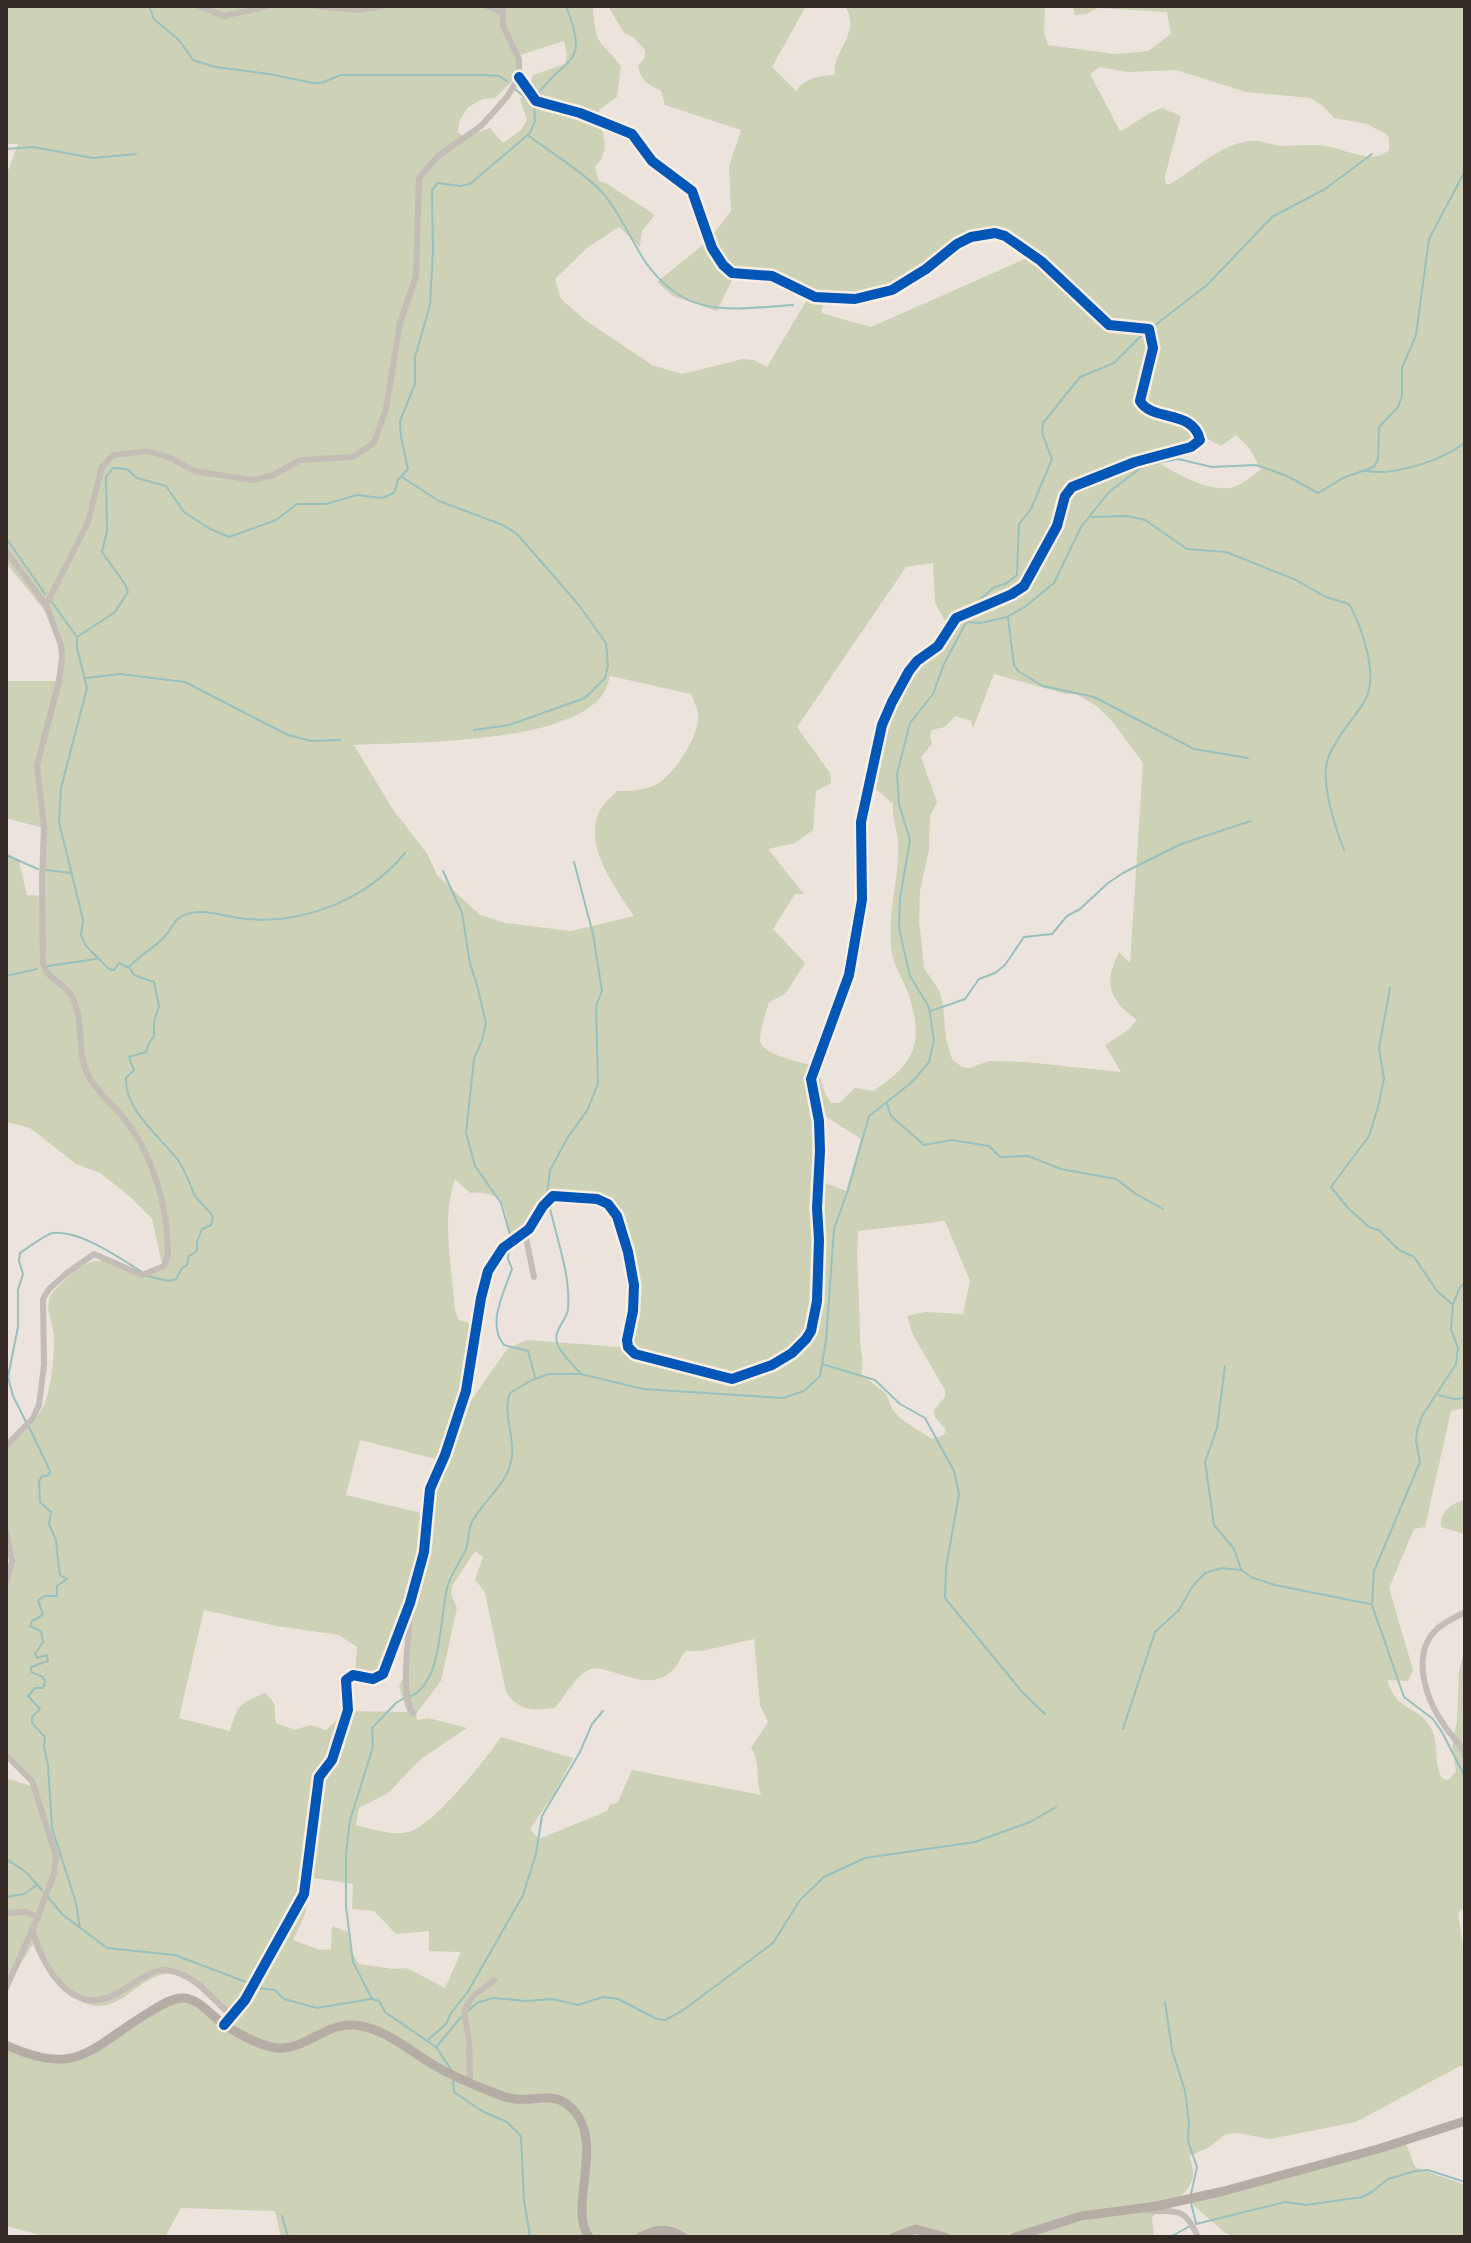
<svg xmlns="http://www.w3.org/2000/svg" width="1471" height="2243" viewBox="0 0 1471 2243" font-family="'PT Sans Narrow',sans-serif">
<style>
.green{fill:#cdd1b6;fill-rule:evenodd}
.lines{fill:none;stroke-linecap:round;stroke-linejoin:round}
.stream{stroke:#98c0be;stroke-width:2}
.street{stroke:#c4bcb6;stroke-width:6}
.secondary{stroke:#b5aca6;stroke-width:9}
.cycleway-casing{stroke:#faeee3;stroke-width:15}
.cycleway{stroke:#0057b8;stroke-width:10}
</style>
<rect width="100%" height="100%" fill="#ece4dc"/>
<!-- green -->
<g class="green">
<path d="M6 6H598L593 8C596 48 599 38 621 66L617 97 599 110C599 132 614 148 595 167L599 181 606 183 655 215 642 231 640 247 619 227 587 248 555 279 561 299 585 320 652 365 682 374 743 359 754 360 767 367 808 298 772 277 734 276 717 311 673 296 657 282 708 241 731 211 729 166 741 130 665 105 661 91C648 84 641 81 638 66L645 57V50L633 37 624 33 608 6H806L772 67 796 91C805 78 819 76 835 75 831 52 862 34 845 6H1045L1044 33 1048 45 1115 54 1148 51 1171 34 1167 12 1097 8 1087 14 1075 15 1073 6H1465V1408L1451 1411 1425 1527 1414 1529 1389 1588 1413 1670 1408 1681 1387 1680C1398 1715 1419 1703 1432 1730 1439 1745 1433 1765 1443 1779L1449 1780 1456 1771 1452 1746 1457 1720 1459 1671 1465 1648V1907L1458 1913 1465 1959V2067L1460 2066 1356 2122 1270 2139 1237 2133 1226 2134 1208 2148 1189 2156C1204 2190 1174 2199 1152 2217L1154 2237H281L275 2211 181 2208 165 2237H48L6 2226V2043L41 2058 78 2055 163 1999C193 1988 201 2000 222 2018L227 2014C212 1999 195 1977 174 1974 152 1971 136 1991 119 2000 81 2023 46 1974 33 1944L6 1987V1778L31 1786 28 1777 6 1756V1575L10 1558 6 1541V1450C18 1435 38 1421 45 1403 51 1388 55 1352 54 1336 53 1324 46 1312 49 1300 51 1292 59 1286 64 1281 96 1250 103 1260 141 1275L162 1264 152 1219 129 1196 100 1173 76 1164 30 1128 6 1122V852L19 861 27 895 43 896V828L6 818V681H56L62 647 53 621 6 563V176L18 144H6ZM564 41 567 55 565 64 533 75 528 90 520 99 527 120 521 130 503 143 490 128 464 137 458 132 460 120 468 107 483 99 495 98 515 78 518 65 517 56ZM1099 67 1128 72 1176 70 1246 92 1310 98 1322 105 1334 118 1367 124 1386 134 1389 138V150C1372 166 1344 148 1325 146 1310 144 1296 146 1281 146 1271 145 1261 140 1251 141 1220 144 1196 169 1170 184H1166L1165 176 1181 116 1162 108C1145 113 1136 124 1120 131L1090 74ZM997 233 1025 253 1027 258 871 327 821 313 825 300 848 301 889 294 960 242ZM1200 435 1221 446 1236 435 1249 448 1261 469C1252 476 1240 487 1229 488 1202 491 1169 469 1147 456 1162 454 1174 445 1190 445ZM933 563 935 603 947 624 938 643 932 650 918 654 908 668 880 721 870 742 867 788 877 790 893 804C892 818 897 828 898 841 900 878 886 915 892 953 894 966 903 979 908 993 925 1042 915 1064 873 1091L855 1088 839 1103H831C822 1092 822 1079 815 1066 801 1062 761 1055 760 1040 760 1028 766 1013 769 1002L785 994 805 963 773 929 795 894H804L768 849 795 843 813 830 816 791 831 783 830 773 797 727 906 567ZM994 674 1066 694H1076L1098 707 1112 721 1143 763 1130 963 1119 952C1103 984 1109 1000 1137 1020L1128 1030 1105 1045 1121 1072 1026 1062 989 1061 970 1068 962 1067 952 1059 946 1039 943 1005 939 990 924 968 919 920 920 891 929 850 930 817 937 802 921 757 932 744 930 736 932 730 945 727 955 716 971 721 973 728ZM610 676 691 694C693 699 696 706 698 712 702 733 674 776 655 785 643 791 630 791 617 791 612 797 604 803 600 810 582 845 616 889 634 916L571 931 505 923 480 915 437 875 428 855 392 808 354 745C414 742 559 744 600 698 606 691 608 684 610 676ZM822 1114 861 1139 846 1191 823 1182ZM455 1179 470 1193C506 1190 507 1210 509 1240L523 1238 544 1200 550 1195 605 1202 619 1222 636 1298 628 1335 620 1347 527 1340 508 1348 470 1402 463 1405 465 1371 473 1329 469 1323 459 1320 455 1310C452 1268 441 1220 455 1179ZM945 1221 970 1281 963 1314 925 1312 907 1316 913 1335 945 1390V1397L934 1410 935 1417 946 1430 944 1435 932 1439 902 1420 893 1410 886 1394 861 1374C865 1356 860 1354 860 1338 860 1302 856 1267 858 1231ZM360 1440 440 1460 426 1489 425 1514 346 1495ZM475 1551 483 1557 475 1579 485 1593 506 1692C518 1711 534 1711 555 1708 564 1697 575 1677 588 1670 607 1661 645 1696 672 1671 678 1666 680 1657 686 1651H702L754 1639 760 1705 768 1722 751 1748C761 1762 755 1779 761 1795L632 1770 618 1802 610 1805 607 1811 539 1839 530 1829 554 1794 573 1758 501 1737C486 1759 435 1823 411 1831 395 1837 372 1829 356 1825L359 1808 388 1793 421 1759 467 1728 428 1718 417 1720 416 1714 441 1681 457 1608 451 1594 452 1586ZM403 1608 409 1609 407 1671 399 1686 407 1712 346 1711 326 1730 310 1725 295 1730 276 1723 274 1703 265 1693C240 1703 237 1705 230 1731L179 1718 204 1610 277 1626 339 1635 357 1647 355 1673 372 1678 382 1668ZM313 1878 353 1884 352 1909 374 1911 396 1934 429 1931V1951L461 1952 445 1988 407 1968 393 1969 359 1964 352 1953 348 1932 332 1926 331 1949 320 1950 293 1940 305 1914Z"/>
<path d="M1465 1500V1534L1441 1527C1439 1512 1452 1503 1465 1500Z"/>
<path d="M1405 2141 1415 2167 1465 2185V2237H1233L1224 2232 1191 2203Z"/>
</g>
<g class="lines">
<!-- stream -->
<g class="stream">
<path d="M149 6 154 19 179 40 193 60 215 67 269 74 313 83H321L341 75H482L499 76 507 81"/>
<path d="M515 89 532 104"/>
<path d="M537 95C567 54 590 67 566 6"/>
<path d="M529 136C549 151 593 179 606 197 621 216 631 239 644 260 685 320 730 309 793 305"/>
<path d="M6 149 33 147 93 158 136 154"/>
<path d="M1154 326 1207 285 1272 217 1325 189 1372 154"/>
<path d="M1366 471C1394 476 1444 460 1465 442"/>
<path d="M402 477 439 501 503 525 517 534 578 604 606 643 608 666 605 678 585 698 509 725 474 730"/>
<path d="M1092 517 1127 516 1145 520 1187 549 1226 552 1296 580 1326 597 1349 604C1362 627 1379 676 1365 700 1354 720 1336 736 1328 758 1320 782 1335 827 1344 850"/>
<path d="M6 538 45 594"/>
<path d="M51 601 77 637V648L87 688 61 788 59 822 83 920 81 935 86 946 109 969 114 970 119 963 127 967"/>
<path d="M975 604 993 588 1007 583 1017 575 1019 524 1031 509 1052 459 1042 433 1043 423 1080 377 1114 363 1141 336"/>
<path d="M1008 618 1014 665 1018 671 1043 686 1094 697 1194 749 1248 758"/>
<path d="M967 622 981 623 1007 617 1026 606 1054 583 1081 527 1109 492 1143 466 1178 459 1212 467 1256 465 1285 475 1318 493 1343 478 1374 467 1378 459 1379 427 1398 407 1402 396V368L1416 335 1429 239 1465 171"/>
<path d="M77 637 115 612 128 592 125 584 102 552 107 531 106 477 113 468 127 469 137 478 166 486 184 512 210 529 229 537 276 520 297 504H326L357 495 382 498 394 493 398 480 408 469 401 437 400 421 415 384V357L430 305 433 251 432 190 438 183 460 186 470 184 530 133 535 121 534 102"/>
<path d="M86 678 120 674 185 682 288 735 311 741 340 740"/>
<path d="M6 855 38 869"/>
<path d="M47 870 71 873"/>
<path d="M443 871 462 913 470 964 477 985 486 1023 482 1040 474 1059 466 1133 475 1166 501 1203 511 1238"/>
<path d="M48 966 96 959"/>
<path d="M129 967 134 975 154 982 159 1006 154 1022V1036L149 1043 146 1052 129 1057 134 1070 126 1078C124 1109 160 1137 178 1160 186 1172 189 1181 194 1194 198 1202 208 1208 213 1217L211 1225 202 1229 197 1242V1251L189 1256 187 1265 182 1268 176 1279 169 1281 147 1276"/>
<path d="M129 967C141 954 156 947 166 935 173 927 175 917 187 914 206 908 228 918 247 919 306 924 367 899 405 853"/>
<path d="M6 976 37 969"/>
<path d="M1390 988 1379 1048 1384 1079 1378 1107 1369 1136 1331 1187 1348 1208 1369 1227 1379 1230 1399 1250 1414 1257 1437 1291 1452 1304"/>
<path d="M931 1011 965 999 979 979 995 973 1005 965 1024 937 1052 934 1067 916 1080 909 1108 883 1123 873 1181 844 1251 821"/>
<path d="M887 1104 891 1116 924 1145 952 1140 989 1146 1000 1157 1028 1156 1061 1169 1116 1179 1136 1194 1163 1209"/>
<path d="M547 1195 550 1170 568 1137 588 1109 598 1083 596 1006 602 991 593 934 574 862"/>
<path d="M549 1204C556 1237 571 1275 568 1309 567 1321 553 1329 557 1343 560 1353 573 1365 580 1373"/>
<path d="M509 1246 508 1259 512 1269C505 1290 486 1324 504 1345L528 1351 535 1377"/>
<path d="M1465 1283 1460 1287 1453 1304 1451 1329 1458 1348 1456 1364 1422 1416 1417 1431 1416 1441 1420 1462 1374 1571 1372 1605 1404 1697 1433 1719 1442 1732 1464 1775 1465 1785"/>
<path d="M822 1364 875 1380 900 1404 925 1418 954 1471 959 1494 946 1568 945 1598 1023 1693 1045 1714"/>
<path d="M1225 1366 1217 1428 1205 1462 1214 1525 1234 1549 1241 1569"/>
<path d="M1439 1395 1454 1399 1465 1398"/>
<path d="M26 1422 13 1396 8 1377 18 1327V1290L23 1274 19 1261 20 1253C26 1249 46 1234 53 1233 80 1230 120 1258 142 1272"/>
<path d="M29 1427 50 1471 49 1475 41 1477 39 1482 40 1502 51 1512 49 1524 56 1540 59 1570 60 1575 67 1579 57 1586V1596H45L38 1600 43 1615 32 1621 30 1626 41 1631 43 1642 35 1654 37 1658 47 1655 48 1661 31 1667V1672L43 1677 45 1682 43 1688H35L28 1696 40 1709 32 1717V1723L45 1737 44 1747 48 1765 52 1828 76 1903 80 1928"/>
<path d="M409 1697C444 1684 439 1614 448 1585 452 1571 463 1559 467 1546 469 1538 468 1529 472 1522 482 1502 503 1488 510 1466 518 1442 501 1413 510 1393L532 1380 549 1374H581L643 1389 783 1398 804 1391 820 1376 826 1341 834 1229 848 1190 869 1116 911 1083 929 1062 932 1049 934 1041 929 1007 910 976 899 928 900 898 910 840 899 804 897 774 910 723 933 694 944 664 970 615"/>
<path d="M404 1698 396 1703 372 1728 373 1747 350 1820 346 1854V1907L353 1962 372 1999 379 2001 385 2012 436 2047 452 2071"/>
<path d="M1123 1729 1155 1632 1179 1610 1192 1587 1205 1573 1221 1568 1241 1570 1253 1578 1275 1585 1370 1604"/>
<path d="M6 1859 26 1872 42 1890"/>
<path d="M6 1897 24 1894 37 1885"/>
<path d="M48 1897 62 1914 107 1948 175 1955 251 1984"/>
<path d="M256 1988 275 1990 284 1999 317 2008 371 1999"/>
<path d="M1165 2002 1172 2050 1185 2091 1189 2123 1188 2141 1197 2167 1191 2194"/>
<path d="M468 2011 477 2003 493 1998 526 2001 552 1999 578 2005 603 1997 618 1999 657 2019 665 2020 682 2011 773 1943 800 1900 824 1877 865 1858 975 1842 1030 1822 1056 1807"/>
<path d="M429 2039 446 2024 451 2013 467 1993 523 1895 536 1854 542 1816 580 1752 592 1724 603 1711"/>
<path d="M437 2046 461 2017"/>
<path d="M453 2081 454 2092 482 2111 507 2122 521 2136 524 2200 530 2237"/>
<path d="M1191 2203 1196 2223"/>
<path d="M282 2216 288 2237"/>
<path d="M1196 2224 1285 2202 1306 2205 1362 2197 1372 2192 1388 2179 1415 2171 1428 2170 1465 2182"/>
<path d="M1150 2237 1172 2236 1190 2226"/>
</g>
<!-- street -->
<g class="street">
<path d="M199 6 224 16 268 6"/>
<path d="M315 6 359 10 384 6"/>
<path d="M487 6 502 12"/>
<path d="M6 551 46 605"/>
<path d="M525 1233 534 1277"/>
<path d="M6 1446 33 1418 39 1405 44 1365 43 1299 49 1289 67 1273 94 1254 142 1275 164 1266 168 1255C168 1207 153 1153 122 1116 110 1102 95 1090 87 1073 76 1049 85 1018 71 995 63 982 47 979 43 964L42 880 44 827 37 766 59 681 62 658 61 645 46 605 88 522 102 467 113 455 148 451 171 458 194 471 253 480 271 476 301 460 353 457 374 443 386 409 400 323 416 276 419 178 438 156 481 126 507 97 519 77V59L503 26V6"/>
<path d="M6 1531 12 1561 6 1584"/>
<path d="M410 1607C410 1632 399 1697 413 1713"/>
<path d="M1465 1612C1454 1618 1442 1623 1434 1632 1411 1658 1427 1701 1444 1725 1451 1736 1460 1743 1465 1755"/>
<path d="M6 1755 32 1781 56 1856 54 1873 38 1917 6 1988"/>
<path d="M6 1913 25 1912 38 1917"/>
<path d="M32 1928C41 1965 71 2018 116 1994 131 1987 150 1968 167 1970 195 1974 213 1999 232 2017"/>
<path d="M224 2025 245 2000 304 1894 319 1777 332 1760 348 1710 346 1680 353 1675 373 1679 383 1674 410 1603 424 1552 430 1489 445 1455 466 1391 481 1298 488 1271 503 1248 529 1229 543 1206 553 1196 597 1199 608 1204 617 1216 628 1252 634 1285 633 1311 627 1340 628 1347 635 1354 732 1379 772 1365 792 1353 806 1339 811 1331 817 1301 819 1240 817 1208 820 1151 819 1121 811 1079 849 975 862 900 861 822 882 725 892 702 909 671 917 661 938 646 956 618 1012 594 1024 586 1057 526 1065 496 1072 487 1135 462 1191 447 1200 440C1193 409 1152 422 1140 401L1153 348 1149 329 1109 325 1041 261 1005 236 995 233 971 237 957 244 926 269 892 290 855 299 815 297 772 276 732 273 723 265 712 248 692 191 652 161 632 134 580 113 536 101 519 77"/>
<path d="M470 2082 469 2040 464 2012 472 1997 494 1980"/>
<path d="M1144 2210C1175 2214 1183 2203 1198 2237"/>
</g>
<!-- secondary -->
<g class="secondary">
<path d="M6 2045C78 2078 90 2048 148 2013 158 2007 169 1999 181 1998 199 1996 215 2021 231 2029 243 2036 261 2046 276 2048 303 2051 324 2025 350 2025 381 2025 407 2049 432 2064 450 2075 471 2084 492 2092 499 2095 507 2098 515 2099 540 2102 556 2088 576 2113 603 2148 568 2209 589 2237"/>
<path d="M640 2237C656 2229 667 2227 683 2237"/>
<path d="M894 2237 916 2229 945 2237"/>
<path d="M1015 2237 1081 2216 1157 2206 1224 2191 1378 2149 1465 2121"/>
</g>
<defs>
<path id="cycleway" d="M224 2025 245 2000 304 1894 319 1777 332 1760 348 1710 346 1680 353 1675 373 1679 383 1674 410 1603 424 1552 430 1489 445 1455 466 1391 481 1298 488 1271 503 1248 529 1229 543 1206 553 1196 597 1199 608 1204 617 1216 628 1252 634 1285 633 1311 627 1340 628 1347 635 1354 732 1379 772 1365 792 1353 806 1339 811 1331 817 1301 819 1240 817 1208 820 1151 819 1121 811 1079 849 975 862 900 861 822 882 725 892 702 909 671 917 661 938 646 956 618 1012 594 1024 586 1057 526 1065 496 1072 487 1135 462 1191 447 1200 440C1193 409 1152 422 1140 401L1153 348 1149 329 1109 325 1041 261 1005 236 995 233 971 237 957 244 926 269 892 290 855 299 815 297 772 276 732 273 723 265 712 248 692 191 652 161 632 134 580 113 536 101 519 77"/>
</defs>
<!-- cycleway casing -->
<use href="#cycleway" class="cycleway-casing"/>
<!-- cycleway -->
<use href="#cycleway" class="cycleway"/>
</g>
<!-- border -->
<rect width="1471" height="2243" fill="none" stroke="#352925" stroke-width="16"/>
</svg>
